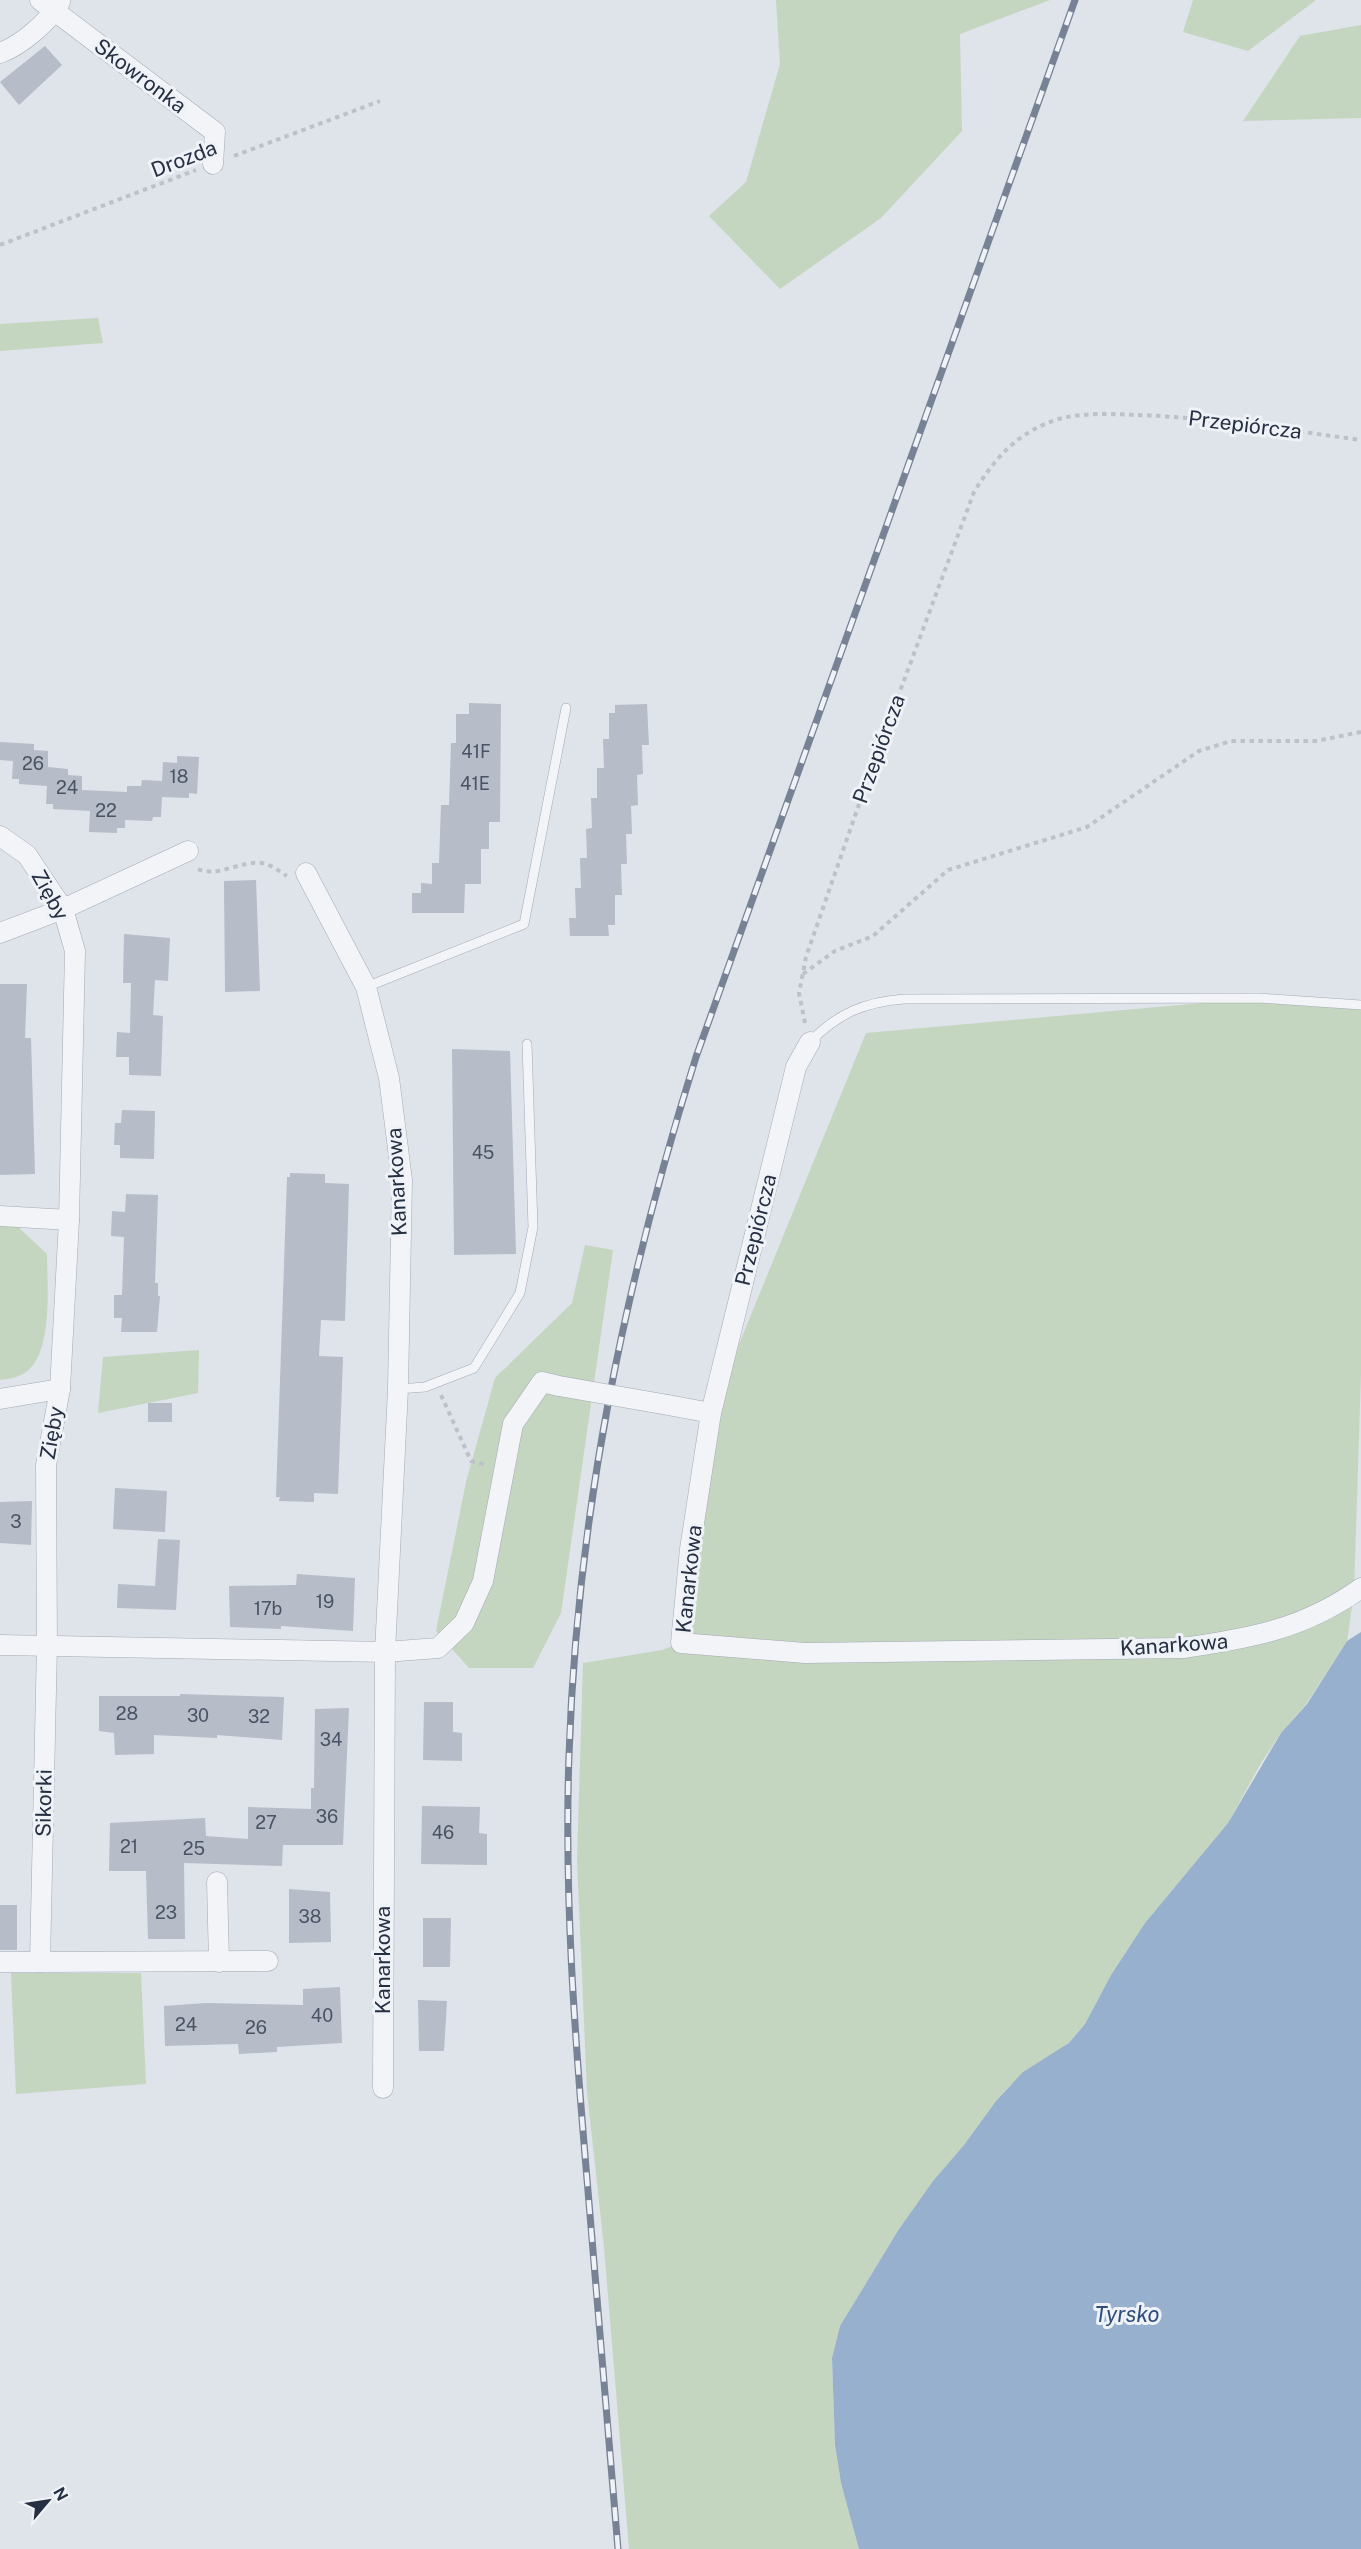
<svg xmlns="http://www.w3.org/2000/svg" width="1361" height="2549" viewBox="0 0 1361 2549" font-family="'Public Sans',sans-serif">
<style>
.green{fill:#c4d5c0}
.water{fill:#97b0cd}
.building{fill:#b6bcc8}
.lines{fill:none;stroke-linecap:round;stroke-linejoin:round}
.lane-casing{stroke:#a4aab5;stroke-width:10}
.street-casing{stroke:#a4aab5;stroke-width:21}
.path{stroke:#bdc1c9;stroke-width:4;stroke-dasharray:4.5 4.5;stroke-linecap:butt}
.lane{stroke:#f2f4f8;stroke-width:9}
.street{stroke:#f2f4f8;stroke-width:20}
.rail-casing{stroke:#778295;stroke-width:7}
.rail{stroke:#eff2f7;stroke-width:4.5;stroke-dasharray:14;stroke-linecap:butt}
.street-bridge-casing{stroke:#a4aab5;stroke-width:21;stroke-linecap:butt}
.street-bridge{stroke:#f2f4f8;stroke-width:20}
.labels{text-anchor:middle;stroke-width:6;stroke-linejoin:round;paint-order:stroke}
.number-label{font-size:18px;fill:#4a5364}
.street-label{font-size:21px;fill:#263043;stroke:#eff2f7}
.water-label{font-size:22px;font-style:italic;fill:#2d4d7b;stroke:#eff2f7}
</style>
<rect width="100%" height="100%" fill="#dfe3ea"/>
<!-- green -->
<g class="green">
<path d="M776 0H1050L960 34 962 131 881 218 780 289 709 216 746 182 780 64Z"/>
<path d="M1193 0H1316L1248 51 1183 32Z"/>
<path d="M1361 25V118L1243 121 1300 36Z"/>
<path d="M98 318 103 343 0 351V324Z"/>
<path d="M1259 998 1361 1005V1373L1354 1593 1347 1641 1306 1704 1281 1733 1261 1763 1228 1823 1145 1923 1111 1975 1085 2024 1069 2043 1010 2085 996 2101 964 2145 933 2181 899 2229 840 2326 832 2358 835 2445 841 2483 859 2549H629L604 2247 587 2092 577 1860 583 1663 662 1650 681 1643 711 1413 866 1033Z"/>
<path d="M0 1223 16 1225 47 1254C47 1285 54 1357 23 1374 16 1378 7 1379 0 1380Z"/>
<path d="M585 1245 613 1250 561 1613 533 1668H469L436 1631 466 1482 495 1378 572 1303Z"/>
<path d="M199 1350 198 1393 98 1413 103 1357Z"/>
<path d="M11 1973H141L146 2084 16 2094Z"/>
</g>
<!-- water -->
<path class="water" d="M1361 1632V2549H859L841 2483 835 2445 832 2358 840 2326 899 2229 933 2181 964 2145 996 2101 1023 2072 1069 2043 1085 2024 1111 1975 1145 1923 1228 1823 1281 1733 1307 1704 1347 1641Z"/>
<!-- building -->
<g class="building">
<path d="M45 46 62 65 19 105 0 82Z"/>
<path d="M469 703 501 704 500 822H489V849H481V884H465L464 913H412V893H421V883L432 884V863H439L441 805H449L451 743H456V714H469Z"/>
<path d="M647 704 649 745H642L643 774 637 775 638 805 631 806 632 834H626L627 864H621L622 895H615V925H608L609 936H570L569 918H576L575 888H581L580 858H587L586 829 592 828 591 798H597V768H604L603 739H609V713H615V705Z"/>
<path d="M0 742 34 744V750L48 751V767L68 769V775L82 776V790L127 792V786H141L142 780 162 781 163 762 177 763V756L199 757 197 794 189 793V798L162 797 161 817H153L152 821 125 820V828H117V833L89 832 90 811 53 809V804H46L47 786 19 784V779H12L13 761 0 760Z"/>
<path d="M256 880 260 991 225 992 224 881Z"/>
<path d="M124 934 170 938 168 981 155 980 153 1015 163 1016 161 1076 129 1075V1057H116L117 1032 130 1033 131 983H123Z"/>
<path d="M0 984H27L25 1038H31L35 1174 0 1175Z"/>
<path d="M452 1049 510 1051 516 1254 454 1255Z"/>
<path d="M122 1110 155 1111 154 1159 120 1158V1145H114L115 1123H121Z"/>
<path d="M290 1173 325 1174V1183L349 1184 345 1321 321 1320 319 1356 343 1357 338 1494 314 1493V1502L279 1501 280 1497H276L287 1177H290Z"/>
<path d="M126 1194 158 1195 155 1283H158V1296H160L157 1332H121L122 1318H114V1295H122L124 1237 111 1236 112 1211 125 1212Z"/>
<rect x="148" y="1403" width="24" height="19"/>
<path d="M115 1488 167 1491 165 1532 113 1529Z"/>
<path d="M32 1501 31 1545 0 1543V1502Z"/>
<path d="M158 1539 180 1540 176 1610 117 1608 118 1584 155 1586Z"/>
<path d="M297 1574 355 1578 353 1631 281 1626V1629L230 1627 229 1586 296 1585Z"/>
<path d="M180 1694 284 1697 282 1740 217 1735V1738L154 1735V1754L115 1755 114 1733 99 1731V1696H180Z"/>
<path d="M424 1702H453V1732L462 1733V1761L423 1760Z"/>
<path d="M349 1708 343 1845H283L282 1866 184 1863 185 1939H148L146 1871H109L110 1823 205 1818 206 1836 248 1839V1807L311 1809V1788H314L315 1709Z"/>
<path d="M422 1806 480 1807 479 1833 487 1834V1865L421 1864Z"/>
<path d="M289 1889 330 1892 331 1942 289 1943Z"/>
<rect x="0" y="1905" width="17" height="45"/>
<path d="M423 1918H451L450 1967H423Z"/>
<path d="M340 1987 342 2043 277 2047V2052L239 2054 238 2044 165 2046 164 2006 206 2003 303 2005V1989Z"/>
<path d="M418 2000 447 2001 444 2051H419Z"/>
</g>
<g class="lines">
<defs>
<g id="lane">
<path d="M366 987 524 924 566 708"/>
<path d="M810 1042C838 1013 865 1002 904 999L1259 998 1361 1005"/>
<path d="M398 1389 425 1387 474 1368 520 1293 533 1227 527 1044"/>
</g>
<g id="street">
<path d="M40 0 215 132 213 164"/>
<path d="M0 53C22 45 48 22 60 2"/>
<path d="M0 836 27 855 63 909 75 951 69 1220 60 1389 46 1465 47 1645 40 1962H0"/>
<path d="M306 873 366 987 389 1078 402 1180 398 1389 385 1652 383 2088"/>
<path d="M0 933 63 909 188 851"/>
<path d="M0 1216 69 1220"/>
<path d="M0 1399 60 1389"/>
<path d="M668 1405 711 1413 690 1549 681 1643 805 1653 1183 1648C1251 1638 1304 1629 1361 1588"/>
<path d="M711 1413 796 1067 810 1042"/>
<path d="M0 1645 385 1652 438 1648 464 1623 483 1581 513 1424 542 1382 559 1386"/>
<path d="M217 1882 219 1962"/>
<path d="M40 1962 268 1961"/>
</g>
</defs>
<!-- lane casing -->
<use href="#lane" class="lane-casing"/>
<!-- street casing -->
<use href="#street" class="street-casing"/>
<!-- path -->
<g class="path">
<path d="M234 156 380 101"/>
<path d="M0 245 196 170"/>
<path d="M198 869C217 878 242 860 262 863 271 864 280 872 287 876"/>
<path d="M803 974 835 951 873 936 948 870 1087 827 1199 751 1231 741H1316L1361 732"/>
<path d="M805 1023 799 993 806 957 873 764 974 492C992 463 1012 438 1045 424 1074 411 1108 414 1139 415 1214 418 1287 430 1361 440"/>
<path d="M441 1395 471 1461 486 1465"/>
</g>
<!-- lane -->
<use href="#lane" class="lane"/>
<!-- street -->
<use href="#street" class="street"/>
<defs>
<path id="rail" d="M618 2549C608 2426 597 2302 587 2179 575 2038 564 1897 569 1755 577 1514 624 1286 696 1057L1075 0"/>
</defs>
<!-- rail casing -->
<use href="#rail" class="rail-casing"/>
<!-- rail -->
<use href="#rail" class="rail"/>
<defs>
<path id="street-bridge" d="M559 1386 668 1405"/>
</defs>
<!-- street-bridge casing -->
<use href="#street-bridge" class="street-bridge-casing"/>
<!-- street-bridge -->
<use href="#street-bridge" class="street-bridge"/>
</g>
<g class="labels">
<!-- number labels -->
<g class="number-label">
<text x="476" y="758">41F</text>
<text x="33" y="770">26</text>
<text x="179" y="783">18</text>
<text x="475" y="790">41E</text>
<text x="67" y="794">24</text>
<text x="106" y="817">22</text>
<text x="483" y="1159">45</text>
<text x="16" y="1528">3</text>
<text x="325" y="1608">19</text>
<text x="268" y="1615">17b</text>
<text x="127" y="1720">28</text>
<text x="198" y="1722">30</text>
<text x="259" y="1723">32</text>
<text x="331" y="1746">34</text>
<text x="327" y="1823">36</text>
<text x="266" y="1829">27</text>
<text x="443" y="1839">46</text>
<text x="129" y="1853">21</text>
<text x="194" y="1855">25</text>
<text x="166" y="1919">23</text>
<text x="310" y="1923">38</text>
<text x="322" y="2022">40</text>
<text x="186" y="2031">24</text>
<text x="256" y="2034">26</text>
</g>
<!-- street labels -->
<g class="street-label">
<text transform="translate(140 76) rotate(37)" y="7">Skowronka</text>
<text transform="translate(184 159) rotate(-21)" y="7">Drozda</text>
<text transform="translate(1245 425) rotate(7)" y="7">Przepiórcza</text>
<text transform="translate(879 749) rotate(-70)" y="7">Przepiórcza</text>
<text transform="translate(50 895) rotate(61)" y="7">Zięby</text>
<text transform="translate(397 1182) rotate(-93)" y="7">Kanarkowa</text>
<text transform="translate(756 1230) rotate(-76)" y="7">Przepiórcza</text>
<text transform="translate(52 1433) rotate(-80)" y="7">Zięby</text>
<text transform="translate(689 1579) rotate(-84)" y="7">Kanarkowa</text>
<text transform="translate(1174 1645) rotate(-4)" y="7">Kanarkowa</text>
<text transform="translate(44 1803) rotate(-89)" y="7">Sikorki</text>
<text transform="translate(383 1960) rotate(-90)" y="7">Kanarkowa</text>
</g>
<!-- water labels -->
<g class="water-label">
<text x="1127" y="2322">Tyrsko</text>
</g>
</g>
<!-- north arrow -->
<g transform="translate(48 2501) rotate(61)" stroke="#eff2f7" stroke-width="4.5" paint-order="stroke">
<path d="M0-4.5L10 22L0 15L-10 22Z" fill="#263043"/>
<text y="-9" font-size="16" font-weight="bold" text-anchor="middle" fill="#263043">N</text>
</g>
</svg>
